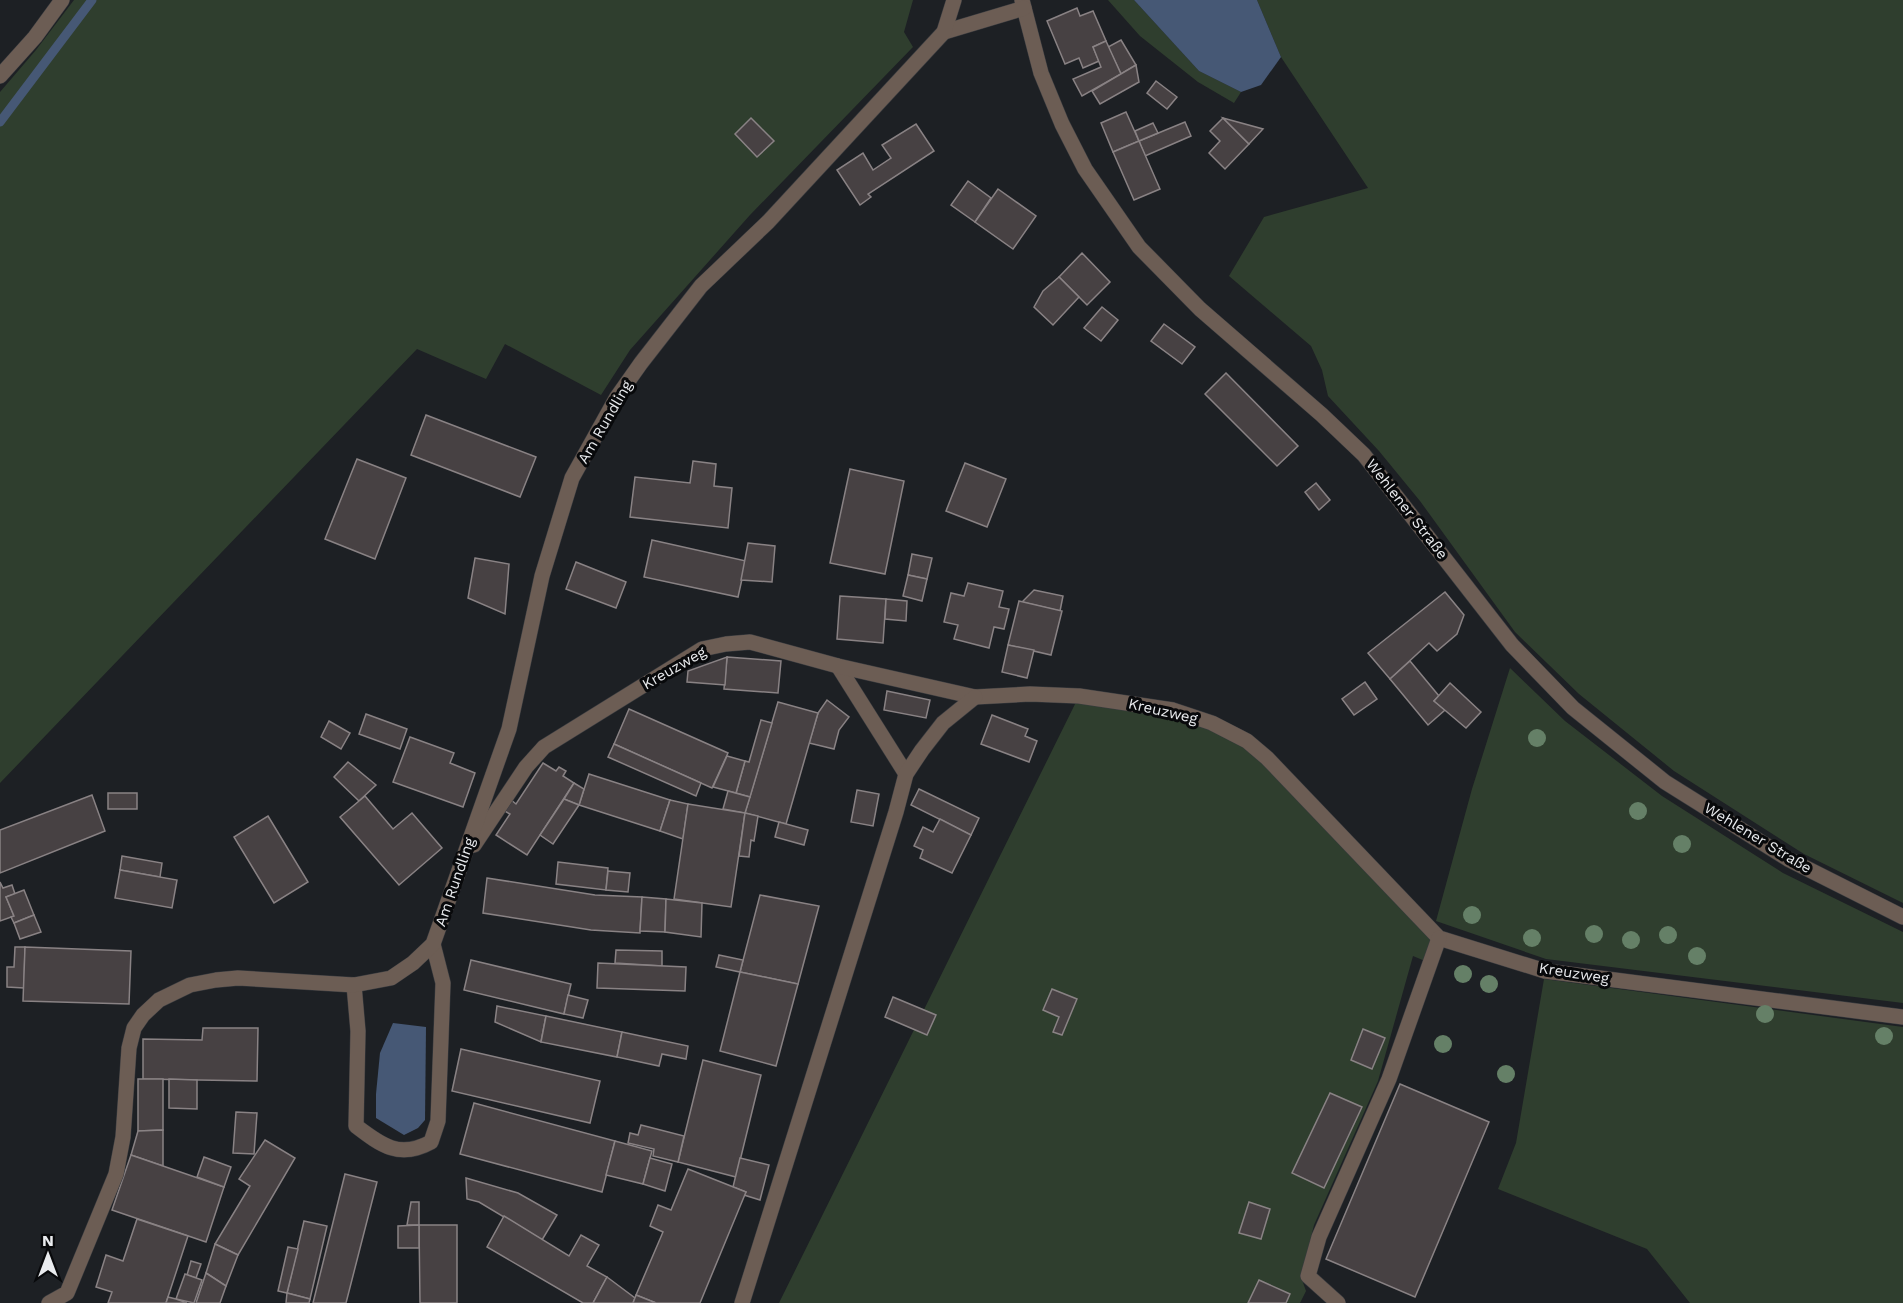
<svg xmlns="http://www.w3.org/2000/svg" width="1903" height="1303" viewBox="0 0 1903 1303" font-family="'Work Sans',sans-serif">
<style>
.green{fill:#2f3e2e}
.water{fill:#465875}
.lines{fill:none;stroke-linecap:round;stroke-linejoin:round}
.stream{stroke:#465875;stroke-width:9}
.building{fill:#474143;stroke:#898284;stroke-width:1.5}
.minor-casing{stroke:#3a3c40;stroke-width:16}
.minor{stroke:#6c5d54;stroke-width:15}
.tree{fill:#658067}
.labels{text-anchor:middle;stroke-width:6;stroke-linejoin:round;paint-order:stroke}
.street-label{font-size:15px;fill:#e9ebee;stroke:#08090b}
</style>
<rect width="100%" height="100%" fill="#1d2024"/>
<!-- green -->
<g class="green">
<path d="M74 0H913L904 32 913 47 750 215 630 350 601 395 505 344 486 379 417 349 0 783V92L36 50Z"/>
<path d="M1108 0H1134L1199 71 1241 92 1234 103 1198 82 1140 36Z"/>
<path d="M1257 0H1903V903L1804 854 1674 771 1579 694 1515 632 1420 501 1379 451 1328 396 1322 370 1311 346 1229 276 1264 217 1368 188 1281 57Z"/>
<path d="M1510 668 1565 721 1662 796 1783 873 1903 932V1003L1546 959 1436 921 1472 789Z"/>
<path d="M1079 696 1129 702 1247 741 1439 938 1430 963 1413 956 1378 1081 1314 1225 1301 1277 1306 1291 1300 1303H779Z"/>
<path d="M1544 979 1903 1027V1303H1690L1647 1249 1498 1189 1516 1143Z"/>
</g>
<!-- water -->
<g class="water">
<path d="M1134 0H1257L1281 57 1261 85 1241 92 1199 71Z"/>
<path d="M393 1023 426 1027 425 1120 418 1128 404 1135 376 1118V1094L380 1053Z"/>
</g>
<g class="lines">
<!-- stream -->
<path class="stream" d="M0 122 92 0"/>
</g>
<!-- building -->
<g class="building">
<path d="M1077 8 1080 16 1093 11 1106 41 1093 47 1099 61 1083 68 1079 58 1065 64 1047 21Z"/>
<path d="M1121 40 1136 65 1121 74 1108 47Z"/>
<path d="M1106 41 1121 74 1082 96 1073 79 1101 67 1093 47Z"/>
<path d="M1136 65 1139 82 1100 104 1092 91Z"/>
<path d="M1156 81 1177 97 1167 109 1147 93Z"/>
<path d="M1126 112 1139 141 1113 152 1101 123Z"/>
<path d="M751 118 774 141 757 157 735 134Z"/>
<path d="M1223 118 1249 144 1225 169 1209 153 1220 141 1210 131Z"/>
<path d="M1223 118 1263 129 1249 144Z"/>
<path d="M1185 122 1191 136 1145 156 1139 141Z"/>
<path d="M1153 123 1158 133 1139 141 1135 131Z"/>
<path d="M916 124 934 151 868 194 871 197 860 205 837 170 863 153 873 170 891 158 882 145Z"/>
<path d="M1139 141 1160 189 1134 200 1113 152Z"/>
<path d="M968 181 991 198 975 222 951 205Z"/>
<path d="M998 189 1036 216 1013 249 975 222Z"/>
<path d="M1082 253 1110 282 1087 305 1059 277Z"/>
<path d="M1059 277 1079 297 1053 325 1034 307 1043 291Z"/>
<path d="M1102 307 1118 320 1101 341 1084 328Z"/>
<path d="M1164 324 1195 347 1182 364 1151 341Z"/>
<path d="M1226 373 1298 446 1277 466 1205 394Z"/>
<path d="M426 415 536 457 520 497 411 455Z"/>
<path d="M357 459 406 478 375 559 325 539Z"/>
<path d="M693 461 716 464 714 486 732 488 728 528 630 517 635 477 690 483Z"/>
<path d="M965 463 1006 479 987 527 946 511Z"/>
<path d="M850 469 904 481 885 574 830 563Z"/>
<path d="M1316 483 1330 500 1319 510 1305 492Z"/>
<path d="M652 540 746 561 738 597 644 577Z"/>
<path d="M748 543 775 546 772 582 741 580Z"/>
<path d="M912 554 932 558 927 579 908 575Z"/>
<path d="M475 558 509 564 505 614 468 598Z"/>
<path d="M576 562 626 582 616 608 566 589Z"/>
<path d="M908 575 927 579 922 601 903 596Z"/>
<path d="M968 583 1003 591 999 607 1009 609 1004 629 994 627 989 648 954 639 958 625 944 622 951 593 964 596Z"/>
<path d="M1034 590 1063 596 1060 611 1022 602Z"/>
<path d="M1445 592 1464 615 1457 634 1437 651 1429 643 1390 679 1368 653Z"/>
<path d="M840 596 886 599 883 643 837 639Z"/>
<path d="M886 599 907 601 906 621 885 619Z"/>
<path d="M1019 601 1062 611 1051 655 1008 645Z"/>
<path d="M1008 645 1034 650 1027 678 1002 672Z"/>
<path d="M727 657 781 661 778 693 724 689Z"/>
<path d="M727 657 725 685 687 682 688 671Z"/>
<path d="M1410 661 1439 696 1434 701 1445 710 1428 725 1390 679Z"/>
<path d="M1365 682 1377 699 1354 715 1342 699Z"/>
<path d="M1450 683 1481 712 1466 728 1434 701Z"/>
<path d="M887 691 930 700 926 718 884 710Z"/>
<path d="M827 700 849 717 839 730 834 749 809 743 818 713Z"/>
<path d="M778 702 818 713 786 824 745 813Z"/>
<path d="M629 709 728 753 712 788 614 744Z"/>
<path d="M366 714 407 729 400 749 359 734Z"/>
<path d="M992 715 1028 729 1025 736 1037 741 1029 762 981 744Z"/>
<path d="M761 720 772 723 750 797 736 793 745 761 749 762Z"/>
<path d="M329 721 350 733 341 749 321 737Z"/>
<path d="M410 737 454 753 450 763 475 773 463 807 393 782Z"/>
<path d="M614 744 701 783 696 796 608 757Z"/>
<path d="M727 756 745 761 736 793 713 787Z"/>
<path d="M348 762 376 785 359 801 334 777Z"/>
<path d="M543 763 556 771 559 767 566 771 563 776 574 783 527 855 496 835 510 814 503 810 510 799 516 804Z"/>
<path d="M589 774 670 800 660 831 579 805Z"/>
<path d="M574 783 584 789 579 805 564 799Z"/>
<path d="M919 789 979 818 971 835 911 805Z"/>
<path d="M857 790 879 794 873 826 851 822Z"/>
<path d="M728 791 750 797 745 813 723 809Z"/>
<rect x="108" y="793" width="29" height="16"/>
<path d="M92 795 105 831 0 873V830Z"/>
<path d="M365 796 393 829 412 813 442 848 399 885 340 817Z"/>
<path d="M564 799 579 805 553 844 540 835Z"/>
<path d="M670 800 688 804 683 839 660 831Z"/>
<path d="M688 804 745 813 731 907 674 899Z"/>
<path d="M745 813 758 816 754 841 751 840 749 857 739 856Z"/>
<path d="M268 816 308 882 274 903 234 837Z"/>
<path d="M940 819 971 835 952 873 920 858 923 850 914 846 923 827 933 832Z"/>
<path d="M779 822 808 830 804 845 775 837Z"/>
<path d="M122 856 162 863 160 877 120 870Z"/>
<path d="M558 862 608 868 606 890 556 884Z"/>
<path d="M120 870 177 880 172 908 115 898Z"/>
<path d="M608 871 630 873 628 892 606 890Z"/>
<path d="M487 878 595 895 642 897 640 933 591 930 483 913Z"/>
<path d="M0 882 3 888 12 885 15 894 6 897 14 916 0 921Z"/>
<path d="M24 890 34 915 14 923 11 917 14 916 6 897Z"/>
<path d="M760 895 819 906 798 984 740 972Z"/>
<path d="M642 897 666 899 665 932 640 931Z"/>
<path d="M666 899 702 903 701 937 665 932Z"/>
<path d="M34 915 41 932 20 939 14 923Z"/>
<path d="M15 947H25L24 988 7 987V967H14Z"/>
<path d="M25 947 131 951 129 1004 23 1001Z"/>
<path d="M616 950 662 951V966L615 963Z"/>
<path d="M719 955 743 960 740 972 716 967Z"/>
<path d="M471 960 571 984 564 1014 464 990Z"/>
<path d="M598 963 686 967 685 991 597 988Z"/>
<path d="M740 972 798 984 776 1066 720 1051Z"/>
<path d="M1052 989 1077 999 1062 1035 1053 1032 1059 1017 1043 1010Z"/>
<path d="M568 995 588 1000 583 1018 564 1014Z"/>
<path d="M893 997 936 1015 927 1035 885 1017Z"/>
<path d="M497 1006 546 1016 541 1042 495 1022Z"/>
<path d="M546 1016 622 1032 617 1057 541 1042Z"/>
<path d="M203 1028H258L257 1081 143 1079V1039L202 1040Z"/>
<path d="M1363 1029 1385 1038 1372 1069 1351 1060Z"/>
<path d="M622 1032 688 1046 686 1059 662 1054 659 1066 617 1057Z"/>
<path d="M461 1049 600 1081 590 1123 452 1091Z"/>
<path d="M703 1060 761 1075 736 1177 678 1162Z"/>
<path d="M138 1079H163V1130L138 1131Z"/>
<path d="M169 1079 197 1080V1109L169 1108Z"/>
<path d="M1400 1084 1489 1122 1415 1297 1326 1259Z"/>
<path d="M1330 1093 1362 1107 1324 1188 1292 1173Z"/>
<path d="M474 1103 615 1141 602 1192 460 1154Z"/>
<path d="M236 1112 257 1113 254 1154 233 1153Z"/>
<path d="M641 1125 684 1136 678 1162 653 1156 654 1149 628 1143 630 1133 638 1135Z"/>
<path d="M163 1130V1166L131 1155 138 1131Z"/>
<path d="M265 1140 295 1158 238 1255 215 1244 250 1186 239 1179Z"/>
<path d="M615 1141 652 1151 643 1184 606 1175Z"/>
<path d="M131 1155 224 1187 206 1242 112 1210Z"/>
<path d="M204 1157 231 1167 224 1187 197 1177Z"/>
<path d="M650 1158 672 1164 665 1191 643 1184Z"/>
<path d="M740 1158 769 1165 760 1200 744 1195 746 1192 733 1187Z"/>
<path d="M688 1169 746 1192 700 1303H656L636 1295 663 1232 650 1226 658 1205 671 1210Z"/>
<path d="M345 1174 377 1182 346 1303H313Z"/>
<path d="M466 1178 518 1193 557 1215 542 1240 479 1202 467 1199Z"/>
<path d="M411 1202H419V1225H407Z"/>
<path d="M1249 1202 1270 1209 1261 1239 1239 1233Z"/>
<path d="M504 1216 569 1256 581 1235 599 1245 587 1266 607 1277 593 1303H583L487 1247Z"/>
<path d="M137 1219 188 1236 166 1303H108L112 1292 96 1287 106 1255 123 1261Z"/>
<path d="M304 1221 327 1226 310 1299 287 1293Z"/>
<path d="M419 1225H457V1303H420Z"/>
<path d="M419 1225V1248H398V1226Z"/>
<path d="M215 1244 238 1255 226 1286 206 1273Z"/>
<path d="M288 1247 298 1249 287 1293 278 1291Z"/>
<path d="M191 1261 201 1264 196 1278 187 1275Z"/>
<path d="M206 1273 226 1286 220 1303H196Z"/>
<path d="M185 1274 202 1280 194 1303 176 1299Z"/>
<path d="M607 1277 635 1298 633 1303H593Z"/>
<path d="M1259 1280 1290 1294 1286 1303H1248Z"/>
<path d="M287 1293 310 1299 309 1303H286Z"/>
<path d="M636 1295 656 1303H633Z"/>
<path d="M168 1297 176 1299 187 1303H166Z"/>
</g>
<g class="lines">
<defs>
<g id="minor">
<path d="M1022 0 1041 73 1062 124 1085 169 1139 247 1200 309 1322 415 1364 455 1512 645 1573 708 1665 782 1788 859 1903 917"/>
<path d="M944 32 1024 8"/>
<path d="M0 76 35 37 62 0"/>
<path d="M838 666 906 774"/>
<path d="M474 845 526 767 544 747 702 649 726 644 750 642 838 666 975 697 1030 694 1079 696 1173 710 1212 723 1247 741 1267 758 1439 938 1545 971 1903 1017"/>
<path d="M354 985 358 1031 356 1126C382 1146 400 1159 431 1142L438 1121 443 983 433 944"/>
<path d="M49 1303 67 1293 116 1174 123 1137 129 1048 134 1028 143 1015 159 1000 190 985 216 980 238 978 354 985 391 978 413 963 433 944 509 729 542 576 572 478 617 397 641 363 701 286 768 222 944 32 954 0"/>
<path d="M742 1303 896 812 906 774 922 750 943 723 975 697"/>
<path d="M1338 1303 1308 1276 1319 1237 1389 1079 1439 938"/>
</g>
</defs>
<!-- minor casing -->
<use href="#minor" class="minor-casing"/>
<!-- minor -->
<use href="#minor" class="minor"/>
</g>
<!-- trees -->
<g class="tree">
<circle cx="1537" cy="738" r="9"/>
<circle cx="1638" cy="811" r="9"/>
<circle cx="1682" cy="844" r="9"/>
<circle cx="1472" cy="915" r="9"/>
<circle cx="1594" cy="934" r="9"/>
<circle cx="1668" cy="935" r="9"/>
<circle cx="1532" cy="938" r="9"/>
<circle cx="1631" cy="940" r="9"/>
<circle cx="1697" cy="956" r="9"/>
<circle cx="1463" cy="974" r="9"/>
<circle cx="1489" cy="984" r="9"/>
<circle cx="1765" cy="1014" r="9"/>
<circle cx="1884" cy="1036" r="9"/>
<circle cx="1443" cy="1044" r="9"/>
<circle cx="1506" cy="1074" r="9"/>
</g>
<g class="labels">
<!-- street labels -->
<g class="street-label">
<text transform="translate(605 422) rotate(-60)" y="5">Am Rundling</text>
<text transform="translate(1407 509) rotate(52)" y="5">Wehlener Straße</text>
<text transform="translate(674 668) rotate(-30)" y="5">Kreuzweg</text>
<text transform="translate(1163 711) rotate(13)" y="5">Kreuzweg</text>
<text transform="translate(1758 838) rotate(31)" y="5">Wehlener Straße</text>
<text transform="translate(455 882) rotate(-71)" y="5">Am Rundling</text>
<text transform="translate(1574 973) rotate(9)" y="5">Kreuzweg</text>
</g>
</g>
<!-- north arrow -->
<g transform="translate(48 1255)" stroke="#08090b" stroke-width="4.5" paint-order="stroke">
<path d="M0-4.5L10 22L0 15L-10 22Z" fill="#e9ebee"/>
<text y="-9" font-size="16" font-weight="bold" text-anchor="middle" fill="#e9ebee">N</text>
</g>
</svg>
